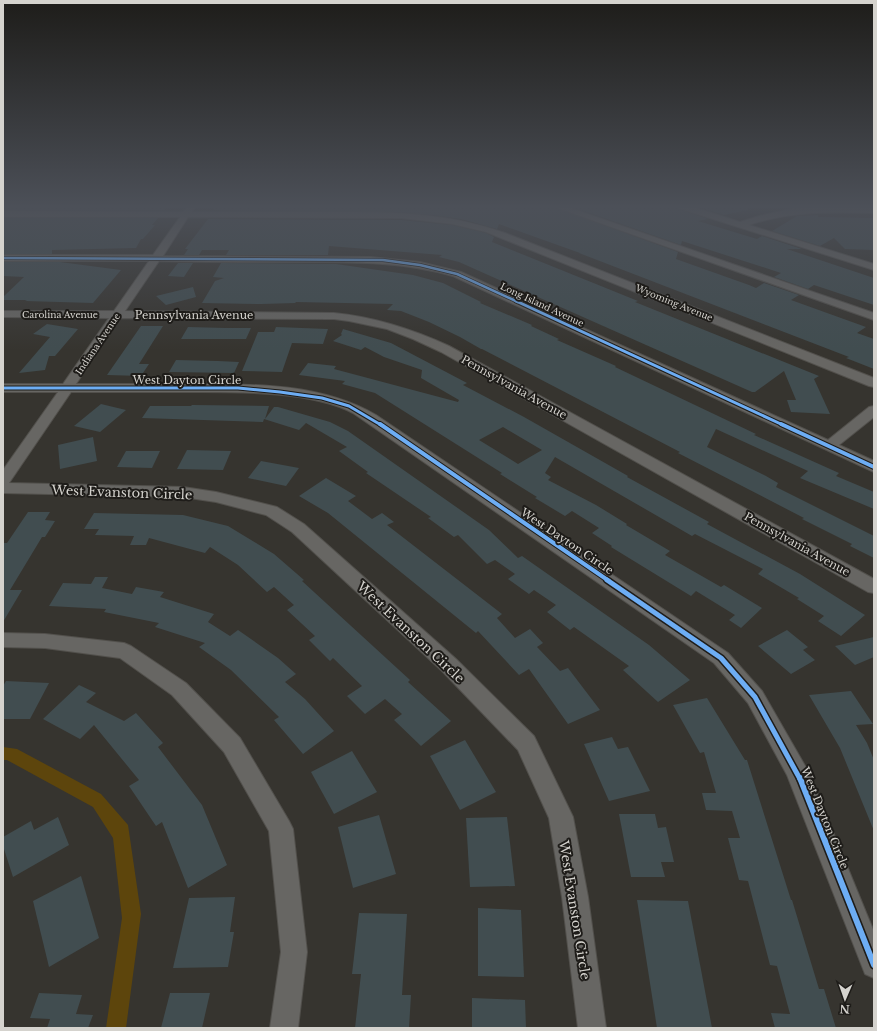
<svg xmlns="http://www.w3.org/2000/svg" width="877" height="1031" viewBox="0 0 877 1031" font-family="'Libre Baskerville',serif">
<style>
.water{fill:#5d450c}
.building{fill:#414d50;fill-rule:evenodd}
.lines{fill:none;stroke-linecap:round;stroke-linejoin:round}
.street-casing{stroke:#52504c;stroke-width:2}
.street{fill:#676663;fill-rule:evenodd}
.cycleway-far4-casing{stroke:#1e1c19;stroke-width:4}
.cycleway-far3-casing{stroke:#1e1c19;stroke-width:5}
.cycleway-far2-casing{stroke:#1e1c19;stroke-width:6}
.cycleway-far1-casing{stroke:#1e1c19;stroke-width:8}
.cycleway-casing{stroke:#1e1c19;stroke-width:9}
.cycleway-far4{stroke:#6dadf4;stroke-width:2.5}
.cycleway-far3{stroke:#6dadf4;stroke-width:3}
.cycleway-far2{stroke:#6dadf4;stroke-width:4}
.cycleway-far1{stroke:#6dadf4;stroke-width:5}
.cycleway{stroke:#6dadf4;stroke-width:6}
.labels{text-anchor:middle;stroke-width:4;stroke-linejoin:round;paint-order:stroke}
.far-street-label{font-size:9px;fill:#d5d3ce;stroke:#1e1c19}
.street-label{font-size:11px;fill:#d5d3ce;stroke:#1e1c19}
.near-street-label{font-size:13px;fill:#d5d3ce;stroke:#1e1c19}
</style>
<rect width="100%" height="100%" fill="#36342f"/>
<!-- water -->
<path class="water" d="M3 747 17 749 101 794 128 825 141 914 126 1028H106L122 918 113 838 93 807 7 760H3Z"/>
<!-- building -->
<g class="building">
<path d="M3 205H169L165 210H3Z"/>
<path d="M217 205H548L678 252 676 259 749 285 756 288 764 283 799 295 791 300 866 327 857 333 874 339V369L846 358 849 357 579 253H580L499 224 497 229 461 219 440 216 397 212 213 210Z"/>
<path d="M567 205H673L675 208 708 219 698 221 757 239 762 236 802 249H787L874 278V305L814 285 808 289 774 277 781 273 682 241 681 245Z"/>
<path d="M692 205H747L748 210 724 215Z"/>
<path d="M818 215V217L874 218V250L845 249 834 238 820 246 772 231 797 216Z"/>
<path d="M3 218H158L152 225H155L143 239H141L136 248 52 250V254H3Z"/>
<path d="M208 219 401 220 452 225 486 233 494 237 492 242 638 301 635 302 819 376 814 379 830 414 791 412 787 400H796L784 371 755 392H752L459 262 439 257 442 255 329 246 328 255H226L229 250H202L199 255H184L188 249H185Z"/>
<path d="M3 262H60L121 270 93 303 25 301 27 300H3V297L24 277 3 276Z"/>
<path d="M178 263H193L184 277 168 276Z"/>
<path d="M221 263 336 264 413 275 443 283 481 302 480 303 532 325 531 326 559 339 557 340 616 366 615 367 756 434 754 435 839 473 836 476 874 492V509L800 478 808 471 716 429 707 447 766 476 778 483 776 487 874 536V558L850 546 852 544 802 519 804 518 678 453 680 452 482 349H481L460 337 429 322 401 311 387 310 393 304 296 302 295 303 261 304 202 303 215 281 224 278 213 277Z"/>
<path d="M193 287 196 297 166 305 156 296Z"/>
<path d="M47 324 78 329 55 356H49L45 370 19 373 50 337 33 334Z"/>
<path d="M141 326H163L139 364H149L141 376 107 375Z"/>
<path d="M188 327 226 328H251L246 339H181Z"/>
<path d="M276 327 328 329 323 344 292 343 282 372 242 371 258 332H274Z"/>
<path d="M343 329 391 343 467 383 463 385 524 417 628 476 627 477 709 522 707 524 800 574 865 615 841 636 818 621 824 616 797 599 799 598 758 574 763 569 695 534 692 536 555 457 545 473 551 477 548 480 596 505 627 524 626 525 670 551 665 555 721 587 724 585 762 608 741 628 729 620 735 615 696 591 691 596 611 547 612 546 592 533 599 528 572 511 565 516 535 498 537 497 500 474 502 473 375 393 342 384 345 381 299 375 308 363 336 366 334 369 458 402 459 400 421 378 422 370 384 357 365 347 361 350 333 341 342 335 341 334ZM503 427 542 450 518 464 479 440Z"/>
<path d="M176 360 218 361 239 362 234 373 169 372Z"/>
<path d="M101 404 126 410 100 432 74 426Z"/>
<path d="M192 405 269 406 265 419 274 407H278L330 422 348 431 489 530 518 558 522 556 649 645 690 680 658 702 623 670 629 666 574 627 570 630 547 612 556 605 534 590 529 594 508 579 515 574 495 560 487 564 458 535 454 537 428 518 431 517 366 473 368 472 339 451 347 447 306 423 299 430 264 419 263 422 142 418 150 406H191Z"/>
<path d="M93 437 97 461 60 469 58 445Z"/>
<path d="M187 450 231 451 223 470 177 469Z"/>
<path d="M126 451H160L152 468 117 467Z"/>
<path d="M261 461 299 468 286 486 248 478Z"/>
<path d="M326 478 356 496 348 501 372 519 382 513 394 522 387 525 502 614 497 618 515 638 530 629 543 643 537 647 560 671 568 668 600 710 568 724 529 669 519 675 478 631 476 633 328 513 299 496Z"/>
<path d="M28 512H50L45 520 55 521 45 537H42L10 590H22L3 622V543H7Z"/>
<path d="M94 513 183 515 228 526 274 554 304 580 302 581 410 680 408 682 451 721 421 746 394 720 402 714 385 699 365 714 347 696 362 686 333 658 330 661 309 640 315 636 287 610 294 605 274 587 267 592 238 565 210 547 205 553 149 538 146 545H130L134 536 95 535 99 529H84Z"/>
<path d="M95 577H108L102 588 132 594 136 587 164 592 160 597 214 614 208 622 230 636 238 630 278 658 296 674 285 682 305 699 334 731 303 754 274 720 279 717 231 670 199 647 205 643 155 627 159 623 104 612 106 609 49 606 63 583 91 584Z"/>
<path d="M787 630 808 647 803 650 815 660 791 674 758 646Z"/>
<path d="M874 637V657L855 665 835 646Z"/>
<path d="M6 681 49 683 30 719H3V686Z"/>
<path d="M79 685 96 693 86 702 124 721 136 713 163 743 158 747 202 805 227 865 188 888 162 822 156 826 129 786 139 780 94 725 80 739 43 719Z"/>
<path d="M851 691 873 724 856 725 867 743 874 760V831L840 748 809 695Z"/>
<path d="M707 698 745 760H747L791 900H792L819 989H824L836 1028H775L771 1013 790 1014 777 966 770 965 748 881 739 880 728 838H740L732 811 706 810 702 793H716L704 752 700 753 673 705Z"/>
<path d="M612 737 618 749 628 747 650 791 609 801 584 744Z"/>
<path d="M465 740 496 792 460 810 430 756Z"/>
<path d="M352 751 377 792 334 814 311 772Z"/>
<path d="M619 814H655L658 828 666 827 674 862H661L665 877H631Z"/>
<path d="M379 815 396 874 353 888 338 827Z"/>
<path d="M58 817 69 845 13 877 3 846V837L31 821 34 830Z"/>
<path d="M507 817 515 886 470 887 466 818Z"/>
<path d="M81 876 99 938 49 967 33 901Z"/>
<path d="M235 897 230 932H234L228 967 173 968 189 898Z"/>
<path d="M637 900 688 901 712 1028H657Z"/>
<path d="M478 908 521 910 524 977 478 976Z"/>
<path d="M359 913 407 914 402 995H411L409 1028H355L361 974H352Z"/>
<path d="M39 993 82 995 76 1014 93 1015 88 1028H47L50 1019 30 1018Z"/>
<path d="M170 993H210L202 1028H161Z"/>
<path d="M472 998 525 1000 526 1028H472Z"/>
</g>
<g class="lines">
<defs>
<g id="street">
<path d="M188 205H194L195 207 192 212C238 212 283 212 329 212 392 212 445 212 505 233L874 378V387L869 386 486 232 452 224 401 218 188 217 163 256 370 257 420 262 461 272 828 440 869 407 874 406V417L839 445 874 461V472L453 276C402 261 349 262 296 262 250 262 204 262 159 261L125 311 334 313C375 317 412 329 449 346L874 579V593L868 592 441 352 413 339 387 329 349 321 334 319 120 318 76 384C113 384 149 384 186 384 249 384 319 382 376 415L728 653 762 691 808 771 874 932V978L865 974 787 775 748 703 714 663 353 413C310 390 232 392 184 392 146 392 108 392 71 392L9 483 183 487 216 492 277 507 304 524 456 659 534 736 573 817 588 897 606 1028H578L562 897 549 818 518 750 442 671 292 532 266 515 216 502 183 497 3 493V470L58 392H3V384H63L109 318 3 317V311H114L149 261H3V255H153L180 217H3V211L183 212Z"/>
<path d="M549 205H562L874 313V320Z"/>
<path d="M674 205H687L740 222 759 216 791 209 823 207H874V213C832 212 790 211 749 225L874 264V270L675 207Z"/>
<path d="M3 633 45 634 124 643 131 646 186 683 240 738 289 821 293 829 307 952 298 1028H270L281 952 269 831 224 752 172 695 120 658 45 648 3 647Z"/>
</g>
</defs>
<!-- street casing -->
<use href="#street" class="street-casing"/>
<!-- street -->
<use href="#street" class="street"/>
<defs>
<path id="cycleway-far4" d="M3 258 383 260 420 265 457 274 518 302"/>
<g id="cycleway-far3">
<path d="M516 301 783 425"/>
<path d="M3 388H238L280 392 322 398 349 406 381 425"/>
</g>
<g id="cycleway-far2">
<path d="M380 424 609 581"/>
<path d="M781 424 874 467"/>
</g>
<path id="cycleway-far1" d="M607 580 721 658 755 697 800 779"/>
<path id="cycleway" d="M800 778 874 965"/>
</defs>
<!-- cycleway-far4 casing -->
<use href="#cycleway-far4" class="cycleway-far4-casing"/>
<!-- cycleway-far3 casing -->
<use href="#cycleway-far3" class="cycleway-far3-casing"/>
<!-- cycleway-far2 casing -->
<use href="#cycleway-far2" class="cycleway-far2-casing"/>
<!-- cycleway-far1 casing -->
<use href="#cycleway-far1" class="cycleway-far1-casing"/>
<!-- cycleway casing -->
<use href="#cycleway" class="cycleway-casing"/>
<!-- cycleway-far4 -->
<use href="#cycleway-far4" class="cycleway-far4"/>
<!-- cycleway-far3 -->
<use href="#cycleway-far3" class="cycleway-far3"/>
<!-- cycleway-far2 -->
<use href="#cycleway-far2" class="cycleway-far2"/>
<!-- cycleway-far1 -->
<use href="#cycleway-far1" class="cycleway-far1"/>
<!-- cycleway -->
<use href="#cycleway" class="cycleway"/>
</g>
<!-- sky -->
<linearGradient id="sky" x2="0" y2="1"><stop stop-color="#1e1d1a"/><stop offset="0.59" stop-color="#4c5058"/><stop offset="1" stop-color="#4c5058" stop-opacity="0"/></linearGradient>
<rect width="877" height="350" fill="url(#sky)"/>
<g class="labels">
<!-- far-street labels -->
<g class="far-street-label">
<text transform="translate(674 303) rotate(22)" y="3">Wyoming Avenue</text>
<text transform="translate(542 305) rotate(25)" y="3">Long Island Avenue</text>
<text x="60" y="318">Carolina Avenue</text>
<text transform="translate(98 344) rotate(-56)" y="3">Indiana Avenue</text>
</g>
<!-- street labels -->
<g class="street-label">
<text x="194" y="319">Pennsylvania Avenue</text>
<text x="187" y="384">West Dayton Circle</text>
<text transform="translate(514 387) rotate(29)" y="4">Pennsylvania Avenue</text>
<text transform="translate(567 541) rotate(34)" y="4">West Dayton Circle</text>
<text transform="translate(797 544) rotate(29)" y="4">Pennsylvania Avenue</text>
<text transform="translate(825 818) rotate(68)" y="4">West Dayton Circle</text>
</g>
<!-- near-street labels -->
<g class="near-street-label">
<text transform="translate(122 492) rotate(2)" y="5">West Evanston Circle</text>
<text transform="translate(411 632) rotate(43)" y="5">West Evanston Circle</text>
<text transform="translate(575 910) rotate(81)" y="5">West Evanston Circle</text>
</g>
</g>
<!-- border -->
<rect width="877" height="1031" fill="none" stroke="#d5d3ce" stroke-width="8"/>
<!-- north arrow -->
<g transform="translate(845 999) rotate(182)" stroke="#1e1c19" stroke-width="3" paint-order="stroke">
<path d="M0-3L7 15L0 10L-7 15Z" fill="#d5d3ce"/>
<text y="-6" font-size="11" font-weight="bold" text-anchor="middle" fill="#d5d3ce">N</text>
</g>
</svg>
